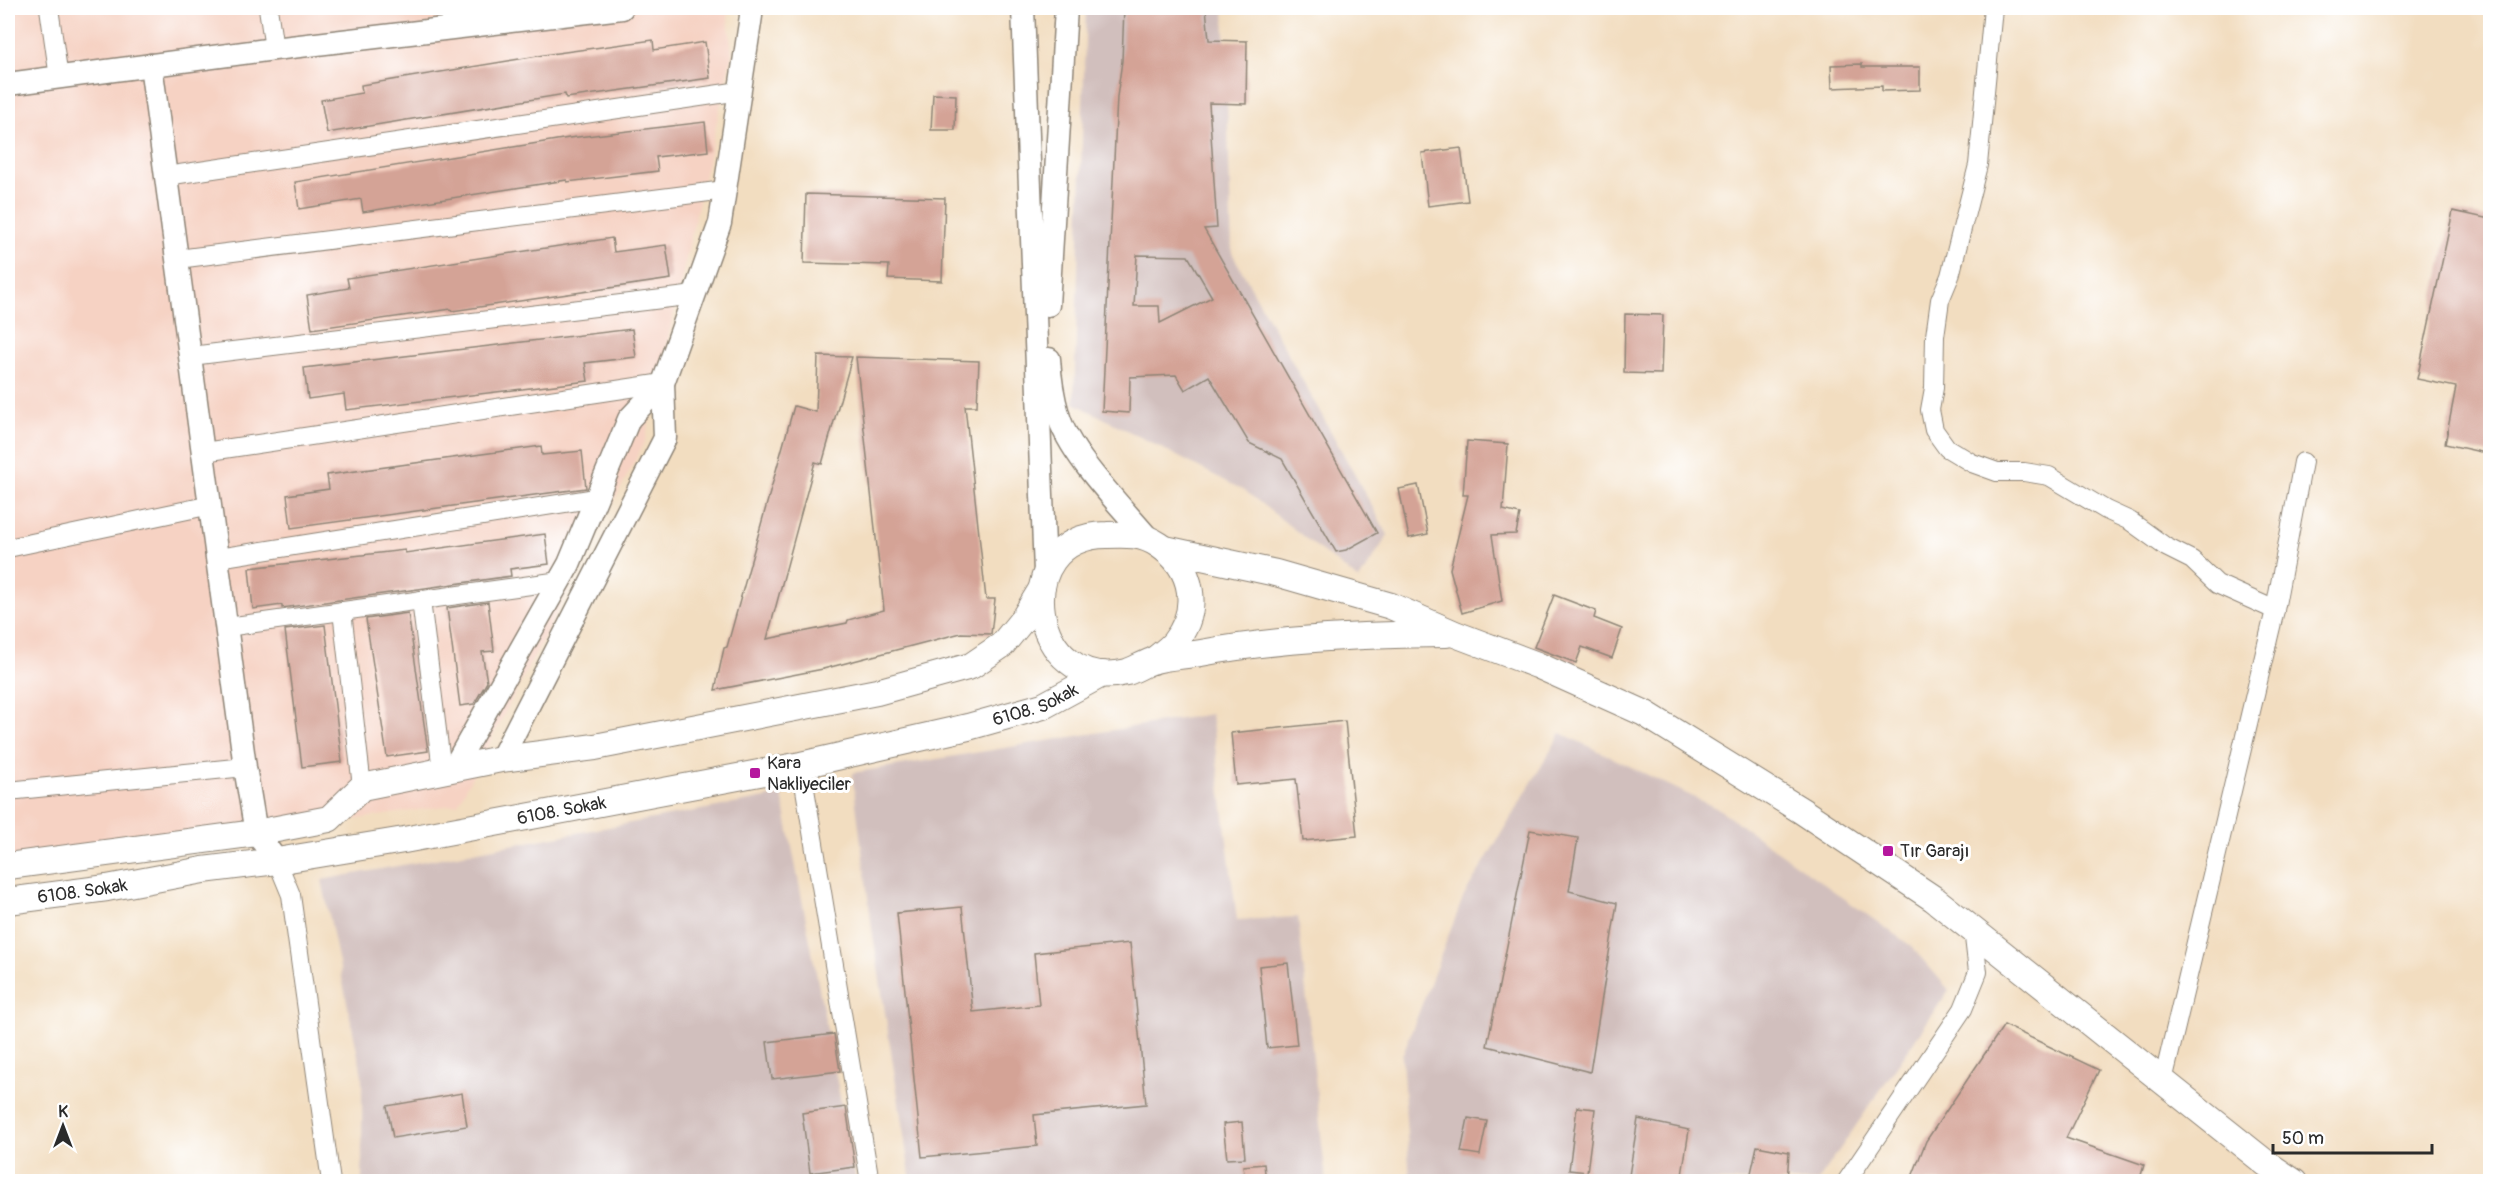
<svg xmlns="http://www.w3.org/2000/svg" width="2498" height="1189" viewBox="0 0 2498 1189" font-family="Pangolin,sans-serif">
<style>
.built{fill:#f6d2c3}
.industrial{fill:#d1bfbd}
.building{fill:#d4a396;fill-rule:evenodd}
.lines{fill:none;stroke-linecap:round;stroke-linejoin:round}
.minor-casing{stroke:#8e8476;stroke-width:20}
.tertiary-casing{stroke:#8e8476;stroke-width:25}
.secondary-casing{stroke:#8e8476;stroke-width:28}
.minor{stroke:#fff;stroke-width:18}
.tertiary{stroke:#fff;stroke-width:22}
.secondary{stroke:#fff;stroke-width:26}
.poi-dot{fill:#b5179e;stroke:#fff;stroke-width:2}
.labels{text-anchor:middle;stroke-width:6;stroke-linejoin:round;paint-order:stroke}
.street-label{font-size:18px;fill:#2b2b2b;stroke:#fff}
.poi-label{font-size:18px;fill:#2b2b2b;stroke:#fff;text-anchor:start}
</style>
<rect width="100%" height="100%" fill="#fff"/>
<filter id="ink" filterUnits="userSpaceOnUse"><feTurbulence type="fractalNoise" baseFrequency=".0167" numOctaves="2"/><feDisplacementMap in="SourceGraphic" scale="12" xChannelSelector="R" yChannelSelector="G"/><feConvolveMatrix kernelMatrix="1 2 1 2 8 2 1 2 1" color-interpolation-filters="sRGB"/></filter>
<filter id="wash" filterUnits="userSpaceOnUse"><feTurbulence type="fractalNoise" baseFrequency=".008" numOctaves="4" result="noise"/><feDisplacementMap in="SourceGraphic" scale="24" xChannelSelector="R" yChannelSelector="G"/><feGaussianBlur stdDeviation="1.35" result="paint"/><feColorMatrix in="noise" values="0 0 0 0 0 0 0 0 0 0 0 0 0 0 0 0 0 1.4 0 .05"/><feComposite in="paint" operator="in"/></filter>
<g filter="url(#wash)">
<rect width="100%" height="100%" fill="#f2ddc0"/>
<!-- built -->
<path class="built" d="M8 8H727L732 54 645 441 458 804 8 871Z"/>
<!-- industrial -->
<g class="industrial">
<path d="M1086 8H1224L1232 253 1388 535 1359 580 1245 491 1074 403Z"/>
<path d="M1211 714 1237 920 1298 917 1326 1181H911L872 928 852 773Z"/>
<path d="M1561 733 1720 810 1911 946 1949 990 1818 1181H1410L1402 1056 1463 898Z"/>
<path d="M782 795 856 1181H362V1075L322 880Z"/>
</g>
<g id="blocks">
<!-- building -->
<g class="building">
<path d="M1124 8H1206L1209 40 1247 41 1246 104 1209 103 1217 228 1204 229 1377 533 1346 550 1336 552 1282 459 1249 443 1209 376 1185 390 1176 375 1130 377 1129 413 1102 411 1117 97 1122 61ZM1137 255 1188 256 1212 297 1160 323 1159 306H1134Z"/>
<path d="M653 40 654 50 705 42 710 78 566 98 565 94 327 133 321 100 362 93 361 85 550 54Z"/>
<path d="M1862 64V67H1920V90L1882 91V86L1832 88 1831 65Z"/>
<path d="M933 94 956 95 955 130H931Z"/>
<path d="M705 122 708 151 656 157 658 171 567 182V180L363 212 361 199 299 209 295 182 569 138Z"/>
<path d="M1461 148 1468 201 1428 206 1422 153Z"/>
<path d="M806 194 945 198 942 281 888 279 889 265 804 263Z"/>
<path d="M2453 211 2490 219V454L2445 444 2456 387 2417 379Z"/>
<path d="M612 238 614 252 666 245 671 279 452 311 451 309 312 329 307 295 349 288 347 278Z"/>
<path d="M1625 314 1663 315 1661 374 1624 373Z"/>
<path d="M632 329 636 357 585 363 588 381 346 410 344 394 308 399 304 368Z"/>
<path d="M818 356 852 357 822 464 815 462 767 639 847 623 848 620 884 610 856 357 979 361 977 406H965L986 599H995L991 634 961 633 823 669 715 690 724 648 727 647 794 406 816 412Z"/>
<path d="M1467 441 1508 444 1503 510 1520 514 1516 534 1492 535 1502 601 1462 613 1450 569 1468 495H1463Z"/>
<path d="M541 446 542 455 582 451 586 488 291 528 287 495 329 489 327 475Z"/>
<path d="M1418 485 1428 534 1409 538 1399 489Z"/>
<path d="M545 534 549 564 510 569 511 576 282 608V605L253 609 249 568 405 550V553Z"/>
<path d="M1554 595 1596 611 1594 618 1622 629 1612 658 1582 647 1576 663 1534 647Z"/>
<path d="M488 602 494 651 482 652 487 682 474 704 460 706 447 608Z"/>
<path d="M408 613 428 751 387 757 366 619Z"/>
<path d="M325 625 342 762 302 767 285 630Z"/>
<path d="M1345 721 1357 836 1303 841 1296 779 1236 785 1231 733Z"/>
<path d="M1530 830 1578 838 1569 891 1617 903 1590 1072 1487 1046Z"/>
<path d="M962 907 973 1012 1039 1005 1034 953 1130 943 1146 1104 1034 1115 1037 1146 922 1157 897 913Z"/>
<path d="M1288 963 1297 1045 1267 1048 1259 966Z"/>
<path d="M2004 1025 2099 1070 2066 1138 2144 1165 2139 1182H1910L1926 1141Z"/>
<path d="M834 1034 840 1071 772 1079 767 1042Z"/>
<path d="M462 1093 467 1126 393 1138 387 1106Z"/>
<path d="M846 1107 855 1167 810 1173 802 1113Z"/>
<path d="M1577 1107 1595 1109 1587 1172 1569 1170Z"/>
<path d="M1468 1118 1487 1121 1480 1155 1461 1152Z"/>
<path d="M1638 1119 1689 1130 1681 1182H1628Z"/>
<path d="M1242 1122 1245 1158 1227 1159 1223 1124Z"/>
<path d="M1757 1146 1789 1152 1787 1182H1749Z"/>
<path d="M1264 1164 1266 1182H1245L1243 1166Z"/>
</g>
</g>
</g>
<g filter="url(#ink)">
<use href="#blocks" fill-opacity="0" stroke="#8e8476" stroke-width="1.5"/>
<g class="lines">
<defs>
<g id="minor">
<path d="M49 8 59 78"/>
<path d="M268 8 274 49"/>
<path d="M1993 8 1978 165 1950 276 1940 300 1935 336 1934 388 1930 410 1934 430 1947 448 1972 463 1997 472H2024L2049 476 2106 510 2130 521 2166 547 2192 560 2217 584 2275 610"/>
<path d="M166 176 740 91"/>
<path d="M178 259 725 190"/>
<path d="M191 356 695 295"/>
<path d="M204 452 663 383"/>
<path d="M8 548 211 505"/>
<path d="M218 558 596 498"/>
<path d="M421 600 442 771"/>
<path d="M342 611 362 787"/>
<path d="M227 627 560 581"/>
<path d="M801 765 870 1182"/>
<path d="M8 791 245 767"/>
<path d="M277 861 291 895 331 1182"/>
<path d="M2163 1081 2275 610 2303 462"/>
<path d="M1846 1182 1963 1009 1978 972 1973 929"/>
</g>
<g id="tertiary">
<path d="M1023 8 1045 572"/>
<path d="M151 65 245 767 256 833 277 861"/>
<path d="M8 84 274 49 622 8"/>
<path d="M1048 305 1066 8"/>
<path d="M1049 359C1050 376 1053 397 1058 414 1068 453 1120 505 1147 537"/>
<path d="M501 759 665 438 663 383 720 223 751 16 750 8"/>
<path d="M453 769 569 564 629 419 663 383"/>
</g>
<g id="secondary">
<path d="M1165 549 1276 573 1391 606 1455 634 1537 665 1644 713 1802 811 1934 899 2267 1164 2294 1182"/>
<path d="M1153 661C1160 655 1168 650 1174 643 1201 610 1194 568 1159 545 1143 534 1127 534 1107 535 1004 536 1030 696 1127 672 1136 669 1143 664 1152 661 1167 656 1185 656 1201 653 1283 638 1364 635 1446 634"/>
<path d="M8 866 256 833 329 819 362 787 501 759 595 747 877 692 971 666 1002 645 1024 618 1041 590"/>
<path id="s1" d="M8 901 107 888 203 870 277 861 404 840 801 765 968 727 1043 706 1102 674"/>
</g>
</defs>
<!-- minor casing -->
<use href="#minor" class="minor-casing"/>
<!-- tertiary casing -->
<use href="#tertiary" class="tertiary-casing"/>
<!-- secondary casing -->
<use href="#secondary" class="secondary-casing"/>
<!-- minor -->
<use href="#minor" class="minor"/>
<!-- tertiary -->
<use href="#tertiary" class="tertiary"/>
<!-- secondary -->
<use href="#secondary" class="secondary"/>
</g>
</g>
<!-- markers -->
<g class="poi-dot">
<rect x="749" y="767" width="12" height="12" rx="3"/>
<rect x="1882" y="845" width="12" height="12" rx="3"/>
</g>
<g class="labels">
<!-- street labels -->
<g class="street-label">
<text dy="6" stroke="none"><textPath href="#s1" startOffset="1047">6108. Sokak</textPath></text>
<text dy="6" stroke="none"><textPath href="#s1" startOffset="561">6108. Sokak</textPath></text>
<text dy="6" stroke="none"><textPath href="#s1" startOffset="75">6108. Sokak</textPath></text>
</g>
<!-- poi labels -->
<g class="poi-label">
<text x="767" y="769">Kara<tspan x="767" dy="21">Nakliyeciler</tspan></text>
<text x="1900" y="857">Tır Garajı</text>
</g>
</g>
<!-- margin -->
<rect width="2498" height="1189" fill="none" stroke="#fff" stroke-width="30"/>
<!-- north arrow -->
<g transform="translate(63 1126)" stroke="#ffffff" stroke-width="4.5" paint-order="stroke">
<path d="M0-4.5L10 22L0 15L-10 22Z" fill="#2b2b2b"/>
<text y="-9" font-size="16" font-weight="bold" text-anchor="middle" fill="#2b2b2b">K</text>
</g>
<!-- scale -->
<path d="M2273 1144v9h159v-9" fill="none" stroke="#2b2b2b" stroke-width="3"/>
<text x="2282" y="1144" font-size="18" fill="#2b2b2b" stroke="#ffffff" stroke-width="4.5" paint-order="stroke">50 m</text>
</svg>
